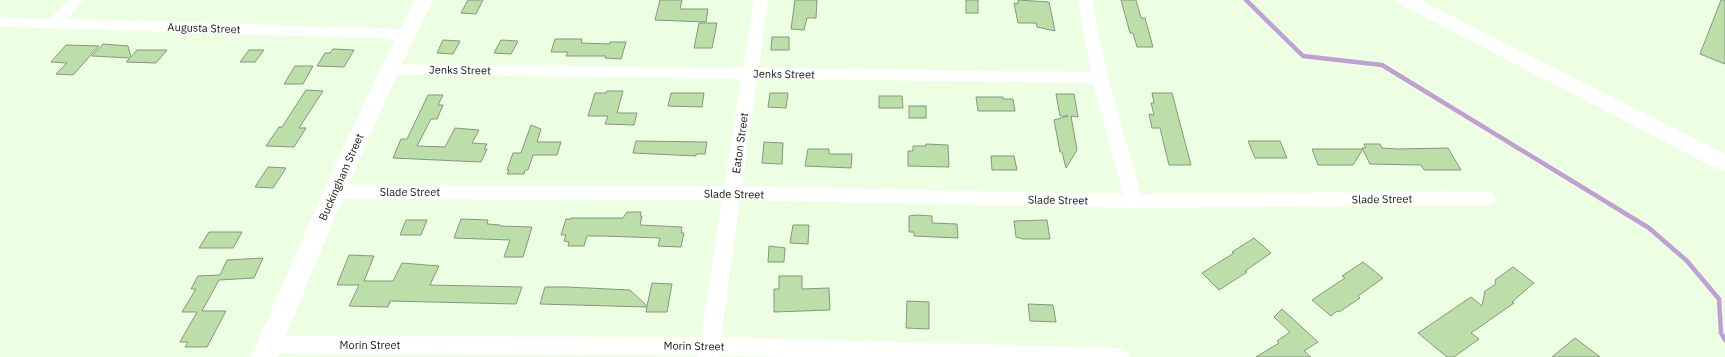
<svg xmlns="http://www.w3.org/2000/svg" width="1725" height="357" viewBox="0 0 1725 357" font-family="'IBM Plex Sans',sans-serif">
<style>
.lines{fill:none;stroke-linecap:round;stroke-linejoin:round}
.stream{stroke:#c09fd4;stroke-width:4.5}
.building{fill:#bcdfa9;stroke:#86977d}
.minor{fill:#fff;fill-rule:evenodd}
.secondary{fill:#fff;fill-rule:evenodd}
.labels{text-anchor:middle;stroke-width:3;stroke-linejoin:round;paint-order:stroke}
.street-label{font-size:11px;fill:#141b11;stroke:#fff}
</style>
<rect width="100%" height="100%" fill="#ecffe2"/>
<g class="lines">
<!-- stream -->
<path class="stream" d="M1246 0 1303 56 1382 65 1649 228 1687 261 1719 299 1721 333 1725 340"/>
</g>
<!-- building -->
<g class="building">
<path d="M468 0H483L476 14 461 13Z"/>
<path d="M660 0H682L680 9H708L706 22 655 20Z"/>
<path d="M795 0H817L816 18H807L804 30 791 29Z"/>
<rect x="966" y="0" width="12" height="13"/>
<path d="M1018 0 1049 2 1055 31 1037 27 1036 23H1018L1014 3 1018 4Z"/>
<path d="M1121 0H1136L1141 18H1145L1153 47H1137L1133 33H1130Z"/>
<path d="M1721 0H1725V64L1700 54Z"/>
<path d="M699 23H717L712 48H694Z"/>
<path d="M772 37H789V50H771Z"/>
<path d="M555 39H582L581 43 610 44V42H626L621 59 605 58 606 56H566L568 52H551Z"/>
<path d="M443 40 460 41 453 54 437 53Z"/>
<path d="M501 40 518 41 511 54 494 53Z"/>
<path d="M103 44 128 46 131 57 137 50H167L156 63 126 62 130 58 92 56Z"/>
<path d="M66 45 99 46 73 75 56 74 67 63 51 62Z"/>
<path d="M333 49 354 50 344 67 317 66 325 53H330Z"/>
<path d="M249 50H264L255 62H240Z"/>
<path d="M295 66H313L303 84H284Z"/>
<path d="M306 90 323 91 299 128H306L294 147 266 146 279 127H282Z"/>
<path d="M607 91H623L617 113H637L634 125 605 124 608 116H588L595 93H606Z"/>
<path d="M671 93H704L702 107 668 106Z"/>
<path d="M770 93H788L786 108 768 107Z"/>
<path d="M1152 93H1172L1191 165H1169L1160 128H1152L1149 114 1154 115 1151 103H1154Z"/>
<path d="M1056 94H1074L1078 117 1071 116 1077 150 1066 168 1062 152H1060L1054 120 1068 116H1060Z"/>
<path d="M428 95H443L438 105H443L437 119H431L417 146 445 147 455 128 479 130 472 143 487 144 484 149H487L481 162 393 158 401 139H407Z"/>
<path d="M879 96H902L903 108H879Z"/>
<path d="M976 97H1003V99H1013L1015 111H978Z"/>
<rect x="909" y="106" width="17" height="12"/>
<path d="M531 125 541 129 537 142H561L557 155H533L528 170H525L524 174H507L509 170H507L513 153H521Z"/>
<path d="M636 141 707 142 705 154H696V156L633 153Z"/>
<path d="M1248 141H1280L1287 158H1255Z"/>
<path d="M764 142 783 143 782 164 762 163Z"/>
<path d="M926 144 948 145 949 167 908 166V151H913V146H926Z"/>
<path d="M1364 144H1380L1382 148 1397 149 1448 148 1461 170H1424L1421 165 1370 164 1362 148H1366Z"/>
<path d="M808 149H829V154H852L851 168 805 166Z"/>
<path d="M1312 149H1363L1353 165H1318Z"/>
<path d="M991 156H1014L1017 170H992Z"/>
<path d="M268 167 286 168 273 188 255 187Z"/>
<path d="M627 212H641L640 216H642L640 225 682 227 681 233H684L681 247 658 246 660 238 603 236H587L584 246H568L569 242 564 241 566 235H561L566 219H571V218H623Z"/>
<path d="M916 215 932 216V223L957 224 958 238 914 236V232H909V216Z"/>
<path d="M461 219 488 220 487 224 500 225V226L532 227 523 257H504L510 240 454 238Z"/>
<path d="M406 220H427L421 235H400Z"/>
<path d="M1047 220 1050 239H1023L1016 237 1014 221Z"/>
<path d="M793 225H809L808 244 790 243Z"/>
<path d="M209 232H242L233 248H199Z"/>
<path d="M1254 238 1271 253 1245 271 1247 272 1219 290 1202 273 1234 253 1232 252Z"/>
<path d="M769 246 785 248 784 262H768Z"/>
<path d="M349 255 374 256 364 281H393L402 263 439 266 430 285 522 287 516 304 390 301 388 307 349 306 359 285H337Z"/>
<path d="M263 258 254 278 219 280 202 311H226L207 347H185L188 342H180L197 312H182L196 289H191L198 276 220 275 227 260Z"/>
<path d="M1363 262 1383 278 1358 296 1360 298 1339 312 1337 311 1331 316 1312 300 1345 278 1342 276Z"/>
<path d="M1513 267 1534 283 1512 302 1514 303 1471 333 1479 339 1454 357H1447L1418 333 1471 297 1482 306 1485 291 1496 284 1495 280Z"/>
<path d="M779 276H802V289L829 288 830 310 774 312V289H779Z"/>
<path d="M652 283 672 284 667 312H646L647 307 540 304 545 287H567L630 290 647 306Z"/>
<path d="M907 301 929 302V329L906 328Z"/>
<path d="M1028 304 1053 305 1056 322 1030 321Z"/>
<path d="M1282 309 1318 342 1304 351 1311 357H1256L1279 343 1277 341 1290 332 1274 317Z"/>
<path d="M1575 338 1600 357H1552Z"/>
</g>
<g class="lines">
<!-- minor -->
<g class="minor">
<path d="M69 0H84L67 19 407 29 412 30 415 34 412 38 407 39 0 27V17L50 19Z"/>
<path d="M754 0H768L759 68 1091 72 1078 0H1092L1108 78 1141 194 1487 191 1493 193 1496 198 1493 203 1487 205 1134 208 740 200 721 337 1119 348 1126 351 1130 357H784L719 355V357H697L698 355 269 354 262 351 259 345 262 339 269 336 701 337 722 200 334 199 328 197 325 192 328 187 334 185 724 186 741 79 389 74 383 73 381 69 383 65 389 64 743 68ZM757 79 1093 83 1123 194 742 186Z"/>
</g>
<!-- secondary -->
<g class="secondary">
<path d="M415 0H433C375 116 327 237 277 357H251C303 237 355 116 415 0Z"/>
<path d="M1397 0H1420L1725 154V171L1717 169 1400 4Z"/>
</g>
</g>
<g class="labels">
<!-- street labels -->
<g class="street-label">
<text transform="translate(204 28) rotate(2)" y="4">Augusta Street</text>
<text transform="translate(460 70) rotate(1)" y="4">Jenks Street</text>
<text transform="translate(784 74) rotate(1)" y="4">Jenks Street</text>
<text transform="translate(740 143) rotate(-82)" y="4">Eaton Street</text>
<text transform="translate(341 177) rotate(-66)" y="4">Buckingham Street</text>
<text x="410" y="196">Slade Street</text>
<text transform="translate(734 194) rotate(1)" y="4">Slade Street</text>
<text transform="translate(1382 199) rotate(-1)" y="4">Slade Street</text>
<text transform="translate(1058 200) rotate(1)" y="4">Slade Street</text>
<text x="370" y="349">Morin Street</text>
<text transform="translate(694 346) rotate(1)" y="4">Morin Street</text>
</g>
</g>
</svg>
